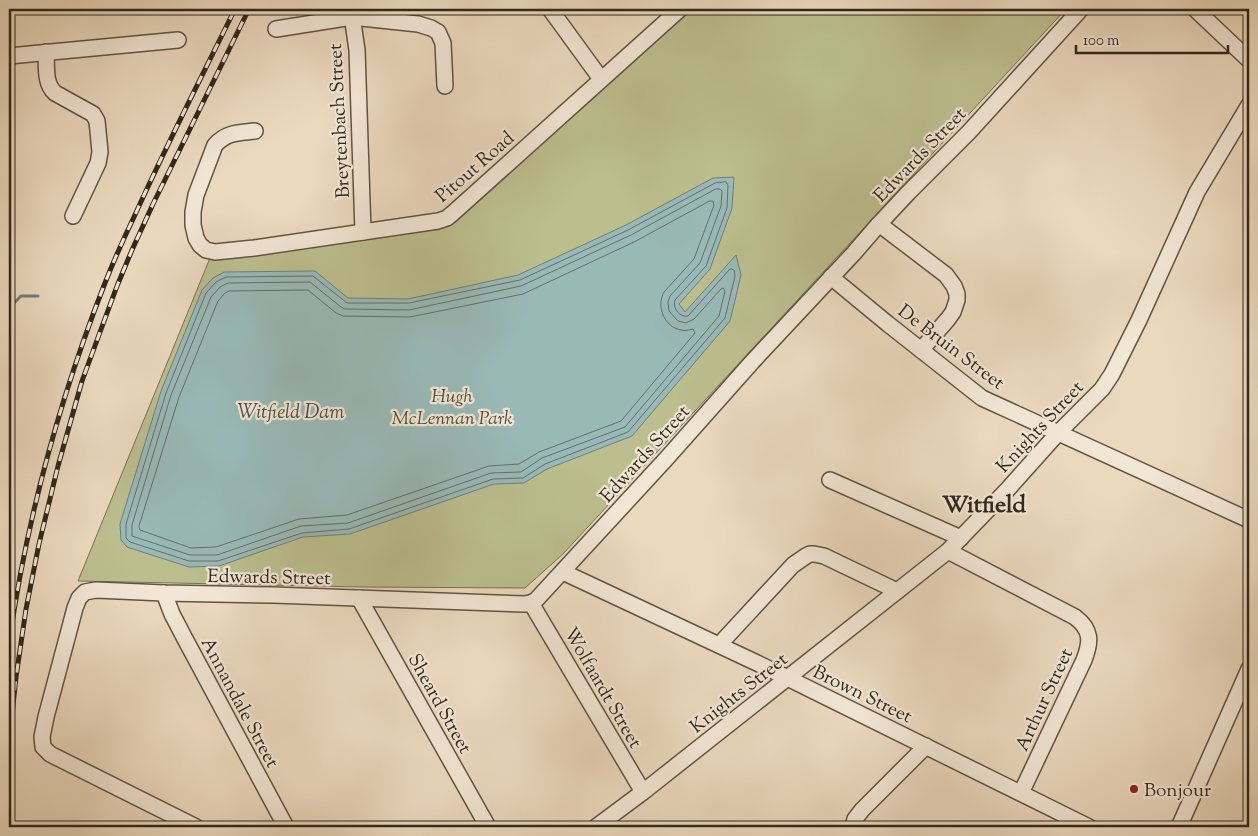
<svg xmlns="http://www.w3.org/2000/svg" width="1258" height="836" viewBox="0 0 1258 836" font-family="'Sorts Mill Goudy',serif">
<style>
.green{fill:#bcbe8e;stroke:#767355}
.water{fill:#99b9b7;stroke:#6f7f79}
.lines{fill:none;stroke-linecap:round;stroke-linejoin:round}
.shore{stroke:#65706a;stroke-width:1}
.stream{stroke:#6f7f79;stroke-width:3}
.minor-casing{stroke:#605444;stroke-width:18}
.minor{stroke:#f2e6d5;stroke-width:15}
.rail-casing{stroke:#31281c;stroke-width:5}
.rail{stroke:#f2e6d5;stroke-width:3;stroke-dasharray:9;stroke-linecap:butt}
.poi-dot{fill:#8f2418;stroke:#f2e6d5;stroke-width:2}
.labels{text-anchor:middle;stroke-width:4.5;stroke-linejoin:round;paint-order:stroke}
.street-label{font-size:19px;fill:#31281c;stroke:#f2e6d5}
.park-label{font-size:19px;font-style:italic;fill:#544e38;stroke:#f2e6d5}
.poi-label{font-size:19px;fill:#31281c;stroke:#f2e6d5;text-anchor:start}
.water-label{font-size:20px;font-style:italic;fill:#4b4c43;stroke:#f2e6d5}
.district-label{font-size:24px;font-weight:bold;fill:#31281c;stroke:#f2e6d5}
</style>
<rect width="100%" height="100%" fill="#ebd9be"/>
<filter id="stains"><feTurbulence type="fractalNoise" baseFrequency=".004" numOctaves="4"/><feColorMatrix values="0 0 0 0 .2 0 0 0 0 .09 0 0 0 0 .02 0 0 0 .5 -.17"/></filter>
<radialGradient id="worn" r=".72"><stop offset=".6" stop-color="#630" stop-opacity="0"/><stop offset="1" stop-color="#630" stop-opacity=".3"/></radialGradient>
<!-- green -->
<path class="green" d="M684 9H1066L563 554 525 588 364 587 78 581 210 258 447 222Z"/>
<!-- water -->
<path class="water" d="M734 177 732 208 710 269 679 304 685 312 736 255 741 275 730 321 632 436 547 469 524 483 494 484 350 534 303 537 219 566 189 567 127 547 121 540 120 524 161 391 202 290 213 278 224 272 315 271 348 298 408 299 518 275 626 225 713 178Z"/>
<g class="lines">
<!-- shore -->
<g class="shore">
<path d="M726 182 728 185 727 208 706 266 675 300C672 308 680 318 688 316L730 269H732L734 270 735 276 725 318 628 432 545 464 523 478 493 479 349 529 302 533 218 561H189L130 542 126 538V524L166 393 206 293 216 282 226 277 313 276 347 303H409L520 280 628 230 715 183Z"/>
<path d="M716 189H720L722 191 721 206 700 263 670 296 668 302 669 311 678 321 686 323 694 319 721 289 723 288 725 291 719 316 625 427 542 458 521 472 491 473 348 523 301 526 217 555H190L132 536V525L171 395 211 297 220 287 228 283 310 282 341 307 345 309 409 310 521 286 631 235Z"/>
<path d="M710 201H713L714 205 694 259 664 292C656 306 664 327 681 330 685 331 689 330 693 329L695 333 621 421 539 452 519 464 489 466 347 515 299 519 216 547 191 548 140 530 139 526 179 397 218 301 225 293 229 291 308 290 336 313 343 316 410 317 523 294 634 242Z"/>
</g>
<!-- stream -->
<path class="stream" d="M9 315 13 304 21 296H38"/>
<defs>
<g id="minor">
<path d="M351 9 357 50 363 232"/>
<path d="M550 9 601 79"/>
<path d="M1195 9 1249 60"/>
<path d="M276 29 352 17 418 24 431 28 438 32 443 43 445 86"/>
<path d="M46 52C47 66 44 83 55 93L93 114 97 121 100 152 98 163 73 216"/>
<path d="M9 56 178 40"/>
<path d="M255 131C238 133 227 132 215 145L196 195 193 212V225L196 238 200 245 206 250 215 252 254 248 438 221 447 218 453 213 680 9"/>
<path d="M879 224 946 275 954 286 957 294V300L953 312 948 319 921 350"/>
<path d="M831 277 888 324 982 398 1249 520"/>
<path d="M830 480 961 538"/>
<path d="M948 551 1075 617C1092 630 1091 642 1084 660L1021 793"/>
<path d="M563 572 757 663 1089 827"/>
<path d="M164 593 172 614 184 637 286 827"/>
<path d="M359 598 488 827"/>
<path d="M531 603 643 792"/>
<path d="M719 645 793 565 806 556 810 554H814L824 556 897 591"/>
<path d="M196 827 50 754 43 747 42 737 46 717 75 608 79 598 85 592 96 590 164 593 273 595 525 604 531 603 536 600 666 459 753 361 854 253 879 224 908 193 969 132 1081 9"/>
<path d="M596 827 643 792 948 551 1008 489 1058 433 1102 389 1112 374 1139 320 1197 192 1249 105"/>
<path d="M853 827 855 819 862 810 926 746"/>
<path d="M1179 827 1249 669"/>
</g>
</defs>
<!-- minor casing -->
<use href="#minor" class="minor-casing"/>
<!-- minor -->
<use href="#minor" class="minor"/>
<defs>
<g id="rail">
<path d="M9 644C26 521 60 398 105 283 114 260 124 238 134 217 166 146 201 78 235 9"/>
<path d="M9 744 16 677 26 609 39 544 58 466 82 381 117 286 132 250 153 204 249 9"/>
</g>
</defs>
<!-- rail casing -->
<use href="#rail" class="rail-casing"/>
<!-- rail -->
<use href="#rail" class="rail"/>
</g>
<!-- markers -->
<circle class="poi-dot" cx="1134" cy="789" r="5"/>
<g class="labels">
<!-- street labels -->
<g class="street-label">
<text transform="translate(338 121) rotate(-93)" y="7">Breytenbach Street</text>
<text transform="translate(919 154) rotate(-46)" y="7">Edwards Street</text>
<text transform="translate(474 166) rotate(-41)" y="7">Pitout Road</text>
<text transform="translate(952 346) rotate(37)" y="7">De Bruin Street</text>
<text transform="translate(1039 426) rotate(-47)" y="7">Knights Street</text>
<text transform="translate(644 453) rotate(-48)" y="7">Edwards Street</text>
<text transform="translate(269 576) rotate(1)" y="7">Edwards Street</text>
<text transform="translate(604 687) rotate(60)" y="7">Wolfaardt Street</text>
<text transform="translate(738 692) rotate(-38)" y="7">Knights Street</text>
<text transform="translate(863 693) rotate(26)" y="7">Brown Street</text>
<text transform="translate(1043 699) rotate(-65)" y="7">Arthur Street</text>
<text transform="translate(241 702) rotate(62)" y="7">Annandale Street</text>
<text transform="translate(441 703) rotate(61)" y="7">Sheard Street</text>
</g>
<!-- park labels -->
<g class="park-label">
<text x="452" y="402">Hugh<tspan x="452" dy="22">McLennan Park</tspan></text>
</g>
<!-- poi labels -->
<g class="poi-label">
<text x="1144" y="796">Bonjour</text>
</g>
<!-- water labels -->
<g class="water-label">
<text x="291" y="418">Witfield Dam</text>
</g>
<!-- district labels -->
<g class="district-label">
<text x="984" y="512">Witfield</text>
</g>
</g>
<!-- margin -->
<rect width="1258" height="836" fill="none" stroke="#ebd9be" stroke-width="30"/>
<rect x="10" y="10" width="1238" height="816" fill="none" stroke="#31281c" stroke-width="2.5"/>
<rect x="15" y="15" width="1228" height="806" fill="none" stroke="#31281c"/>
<!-- scale -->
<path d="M1076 45v8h152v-8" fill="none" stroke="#31281c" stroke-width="2.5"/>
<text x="1083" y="45" font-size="15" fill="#31281c" stroke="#f2e6d5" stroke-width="4" paint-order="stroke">100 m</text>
<rect width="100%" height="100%" filter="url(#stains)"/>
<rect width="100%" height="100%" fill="url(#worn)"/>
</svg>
